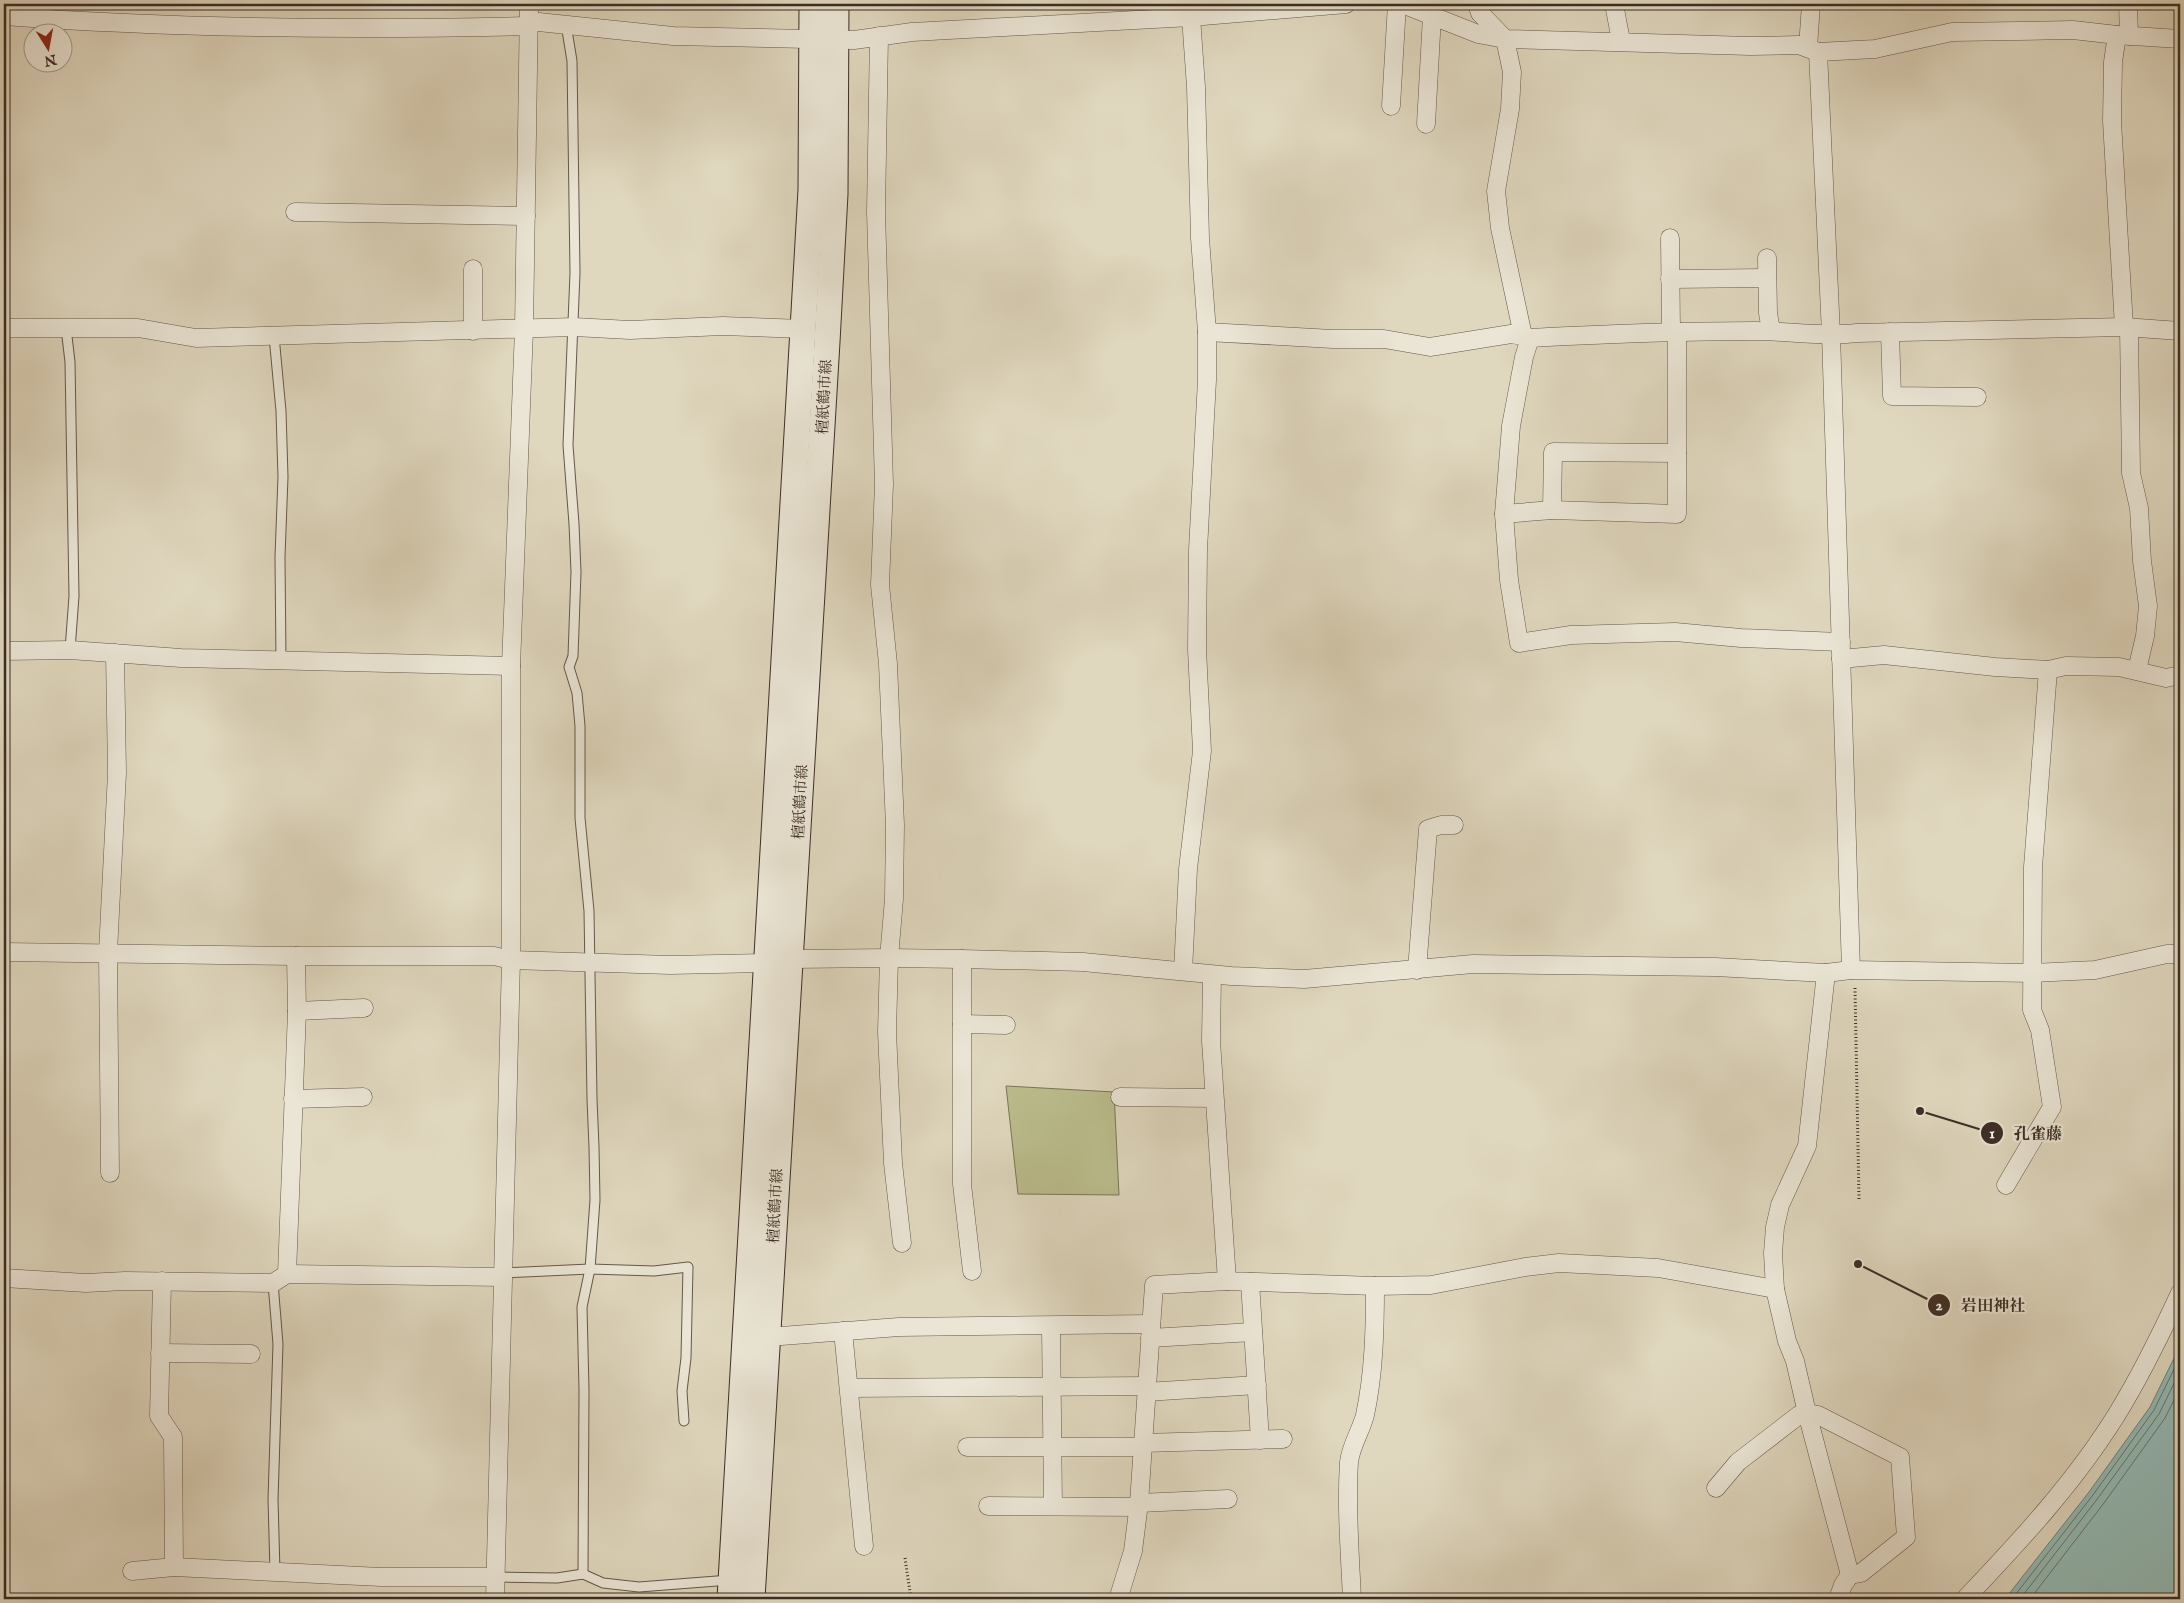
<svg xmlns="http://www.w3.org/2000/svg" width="2184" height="1603" viewBox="0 0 2184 1603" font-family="'IM FELL English','Noto Serif JP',serif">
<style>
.green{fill:#babc8c;stroke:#7b7458}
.water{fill:#93b9b3;stroke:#70817a}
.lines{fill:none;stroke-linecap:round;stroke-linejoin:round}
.shore{stroke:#68736c;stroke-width:1}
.service-casing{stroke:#65584b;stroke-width:11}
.minor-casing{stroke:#65584b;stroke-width:19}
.secondary-casing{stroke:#3c2d25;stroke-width:27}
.path{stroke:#3c2d25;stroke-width:3;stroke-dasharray:1 2.5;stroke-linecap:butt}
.service{stroke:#eae5d5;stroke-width:9}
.minor{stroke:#eae5d5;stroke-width:18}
.secondary{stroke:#eae5d5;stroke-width:25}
.labels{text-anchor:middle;stroke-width:4.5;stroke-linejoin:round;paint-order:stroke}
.street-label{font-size:15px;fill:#3c2d25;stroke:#eae5d5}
.leader{fill:none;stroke:#3c2d25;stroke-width:2}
.callout-dot{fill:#3c2d25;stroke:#eae5d5;stroke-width:2}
.mark-label{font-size:15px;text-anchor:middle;font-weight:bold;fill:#fff}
.callout-label{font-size:16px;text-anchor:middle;font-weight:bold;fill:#3c2d25;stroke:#eae5d5;stroke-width:4.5;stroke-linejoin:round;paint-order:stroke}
</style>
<rect width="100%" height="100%" fill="#dfd7be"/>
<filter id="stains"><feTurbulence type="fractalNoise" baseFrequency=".004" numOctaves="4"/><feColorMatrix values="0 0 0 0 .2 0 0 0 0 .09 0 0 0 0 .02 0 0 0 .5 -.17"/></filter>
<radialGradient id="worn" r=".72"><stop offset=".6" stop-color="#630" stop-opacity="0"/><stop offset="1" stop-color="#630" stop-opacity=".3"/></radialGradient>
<!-- green -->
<path class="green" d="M1006 1086 1114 1092 1119 1195 1018 1194Z"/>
<!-- water -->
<path class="water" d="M2180 1346V1588L2170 1599H2005L2089 1492 2150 1407Z"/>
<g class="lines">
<!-- shore -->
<g class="shore">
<path d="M2012 1599 2093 1495 2154 1410 2180 1357"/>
<path d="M2020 1599 2098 1498 2159 1414 2180 1371"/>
<path d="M2030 1599 2104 1503 2165 1418 2180 1388"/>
</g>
<defs>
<g id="service">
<path d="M566 24 572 61 575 273 568 445 574 524 576 572 573 656 569 667 577 693 580 726V818L589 911 592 1099 594 1147 595 1200 590 1269 582 1307 584 1390 583 1574"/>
<path d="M66 328 70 362 74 596 70 650"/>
<path d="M274 336 281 411 283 477 280 557 281 662"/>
<path d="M502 1273 590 1269 654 1271 688 1267 686 1358 682 1391 684 1421"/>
<path d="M273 1283 278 1344 273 1499 275 1572"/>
<path d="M495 1577 557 1578 583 1574 603 1583 639 1587 730 1580"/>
</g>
<g id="minor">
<path d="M1402 4 1478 34 1505 39 1750 46 1799 45 1818 52 1875 49 1952 32 2073 30 2117 35 2180 39"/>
<path d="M1477 4 1480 13 1505 39 1512 72 1510 109 1496 191 1500 228 1523 336 1530 338C1605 334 1680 331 1755 331 1789 331 1824 337 1857 333L2124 327 2180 331"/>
<path d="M1614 4 1621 41"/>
<path d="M2128 4 2129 36"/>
<path d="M4 16C179 29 353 30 528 26"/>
<path d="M529 21 673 36 854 40 912 32 1191 17 1346 4"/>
<path d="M2117 35 2113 62 2112 121 2124 327"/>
<path d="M879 36 876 212 884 484 880 585 888 664 895 825 894 899 889 958 887 1032 893 1163 902 1243"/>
<path d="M1808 48 1811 4"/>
<path d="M1818 52 1831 334 1851 970"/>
<path d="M1391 106 1397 4"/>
<path d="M1426 124 1432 16"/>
<path d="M295 212 526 216"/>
<path d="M1670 238 1671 331"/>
<path d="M1767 258 1768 313 1771 331"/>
<path d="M1670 279 1767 278"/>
<path d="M2129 327 2131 473 2139 508 2142 561 2148 606 2145 636 2137 670"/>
<path d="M4 328H138L196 338 574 327 630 330 723 326 804 329"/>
<path d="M473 331V269"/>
<path d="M1207 332 1333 339H1384L1430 347 1511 334 1523 336"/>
<path d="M1890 332 1892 396 1977 397"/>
<path d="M1530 338 1524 357 1511 426 1504 514 1509 580 1519 643 1571 635 1675 632 1741 638 1841 642"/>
<path d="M1552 510 1553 452 1677 453"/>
<path d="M1504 514 1552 510 1677 514V331"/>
<path d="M4 651 70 650 181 658 511 666"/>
<path d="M1841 659 1884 655 1995 667 2048 670 2066 666 2119 667 2166 678 2180 675"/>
<path d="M4 952 296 956H494L511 960 670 965 765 963 791 959 889 958 962 959 1083 962 1231 976 1304 979 1473 964 1715 967 1826 973 1851 970 2032 973 2095 970 2167 954H2180"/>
<path d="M962 959V1184L972 1271"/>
<path d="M1417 970 1428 829 1441 825H1454"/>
<path d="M1183 971 1188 869 1202 751 1197 649 1198 550 1207 380V332L1200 238 1196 87 1191 17"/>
<path d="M1826 973 1807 1146 1780 1205 1775 1227 1773 1253 1775 1289 1787 1341 1795 1361 1807 1413 1850 1575 1843 1585 1838 1599"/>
<path d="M1212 975 1211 1041 1227 1281 1375 1286 1431 1285 1525 1267 1559 1263 1658 1268 1775 1289"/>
<path d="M297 1011 364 1008"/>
<path d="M962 1024 1006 1025"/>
<path d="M1120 1097 1214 1098"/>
<path d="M293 1099 363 1097"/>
<path d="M110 1173 108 952 117 773 115 653"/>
<path d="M2006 1185 2052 1107 2040 1030 2032 1010 2033 867 2048 670"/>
<path d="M287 1274 297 1011 296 956"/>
<path d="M4 1278 86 1283 125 1281 273 1283 287 1274 502 1277"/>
<path d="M162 1281 159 1416 173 1437 174 1567"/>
<path d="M1250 1282 1260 1440"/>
<path d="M1051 1326 1053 1506"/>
<path d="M843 1331 864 1546"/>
<path d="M768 1337 899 1327 1151 1324"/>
<path d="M1150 1338 1253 1332"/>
<path d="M160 1353 251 1354"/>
<path d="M849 1388 1147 1386"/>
<path d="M1146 1392 1257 1385"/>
<path d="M1143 1443 1283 1439"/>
<path d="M967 1447H1143"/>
<path d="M1716 1488 1738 1462 1799 1415 1807 1413 1818 1415 1900 1457 1906 1537 1861 1573 1850 1575"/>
<path d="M1139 1503 1228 1499"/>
<path d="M988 1506 1138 1507"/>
<path d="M132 1571 174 1567 381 1577H495"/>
<path d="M495 1599 511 960V666L524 329 529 4"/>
<path d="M1120 1599V1593L1133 1551 1139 1503 1154 1285 1227 1281"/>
<path d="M1352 1599C1350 1554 1346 1507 1349 1462 1351 1445 1361 1431 1365 1415 1374 1373 1375 1329 1375 1286"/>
<path d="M1965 1599C2020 1541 2075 1482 2117 1414 2141 1375 2161 1334 2180 1293"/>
</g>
<g id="secondary">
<path d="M730 1599 811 190 812 4"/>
<path d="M752 1599 827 342 835 194 836 4"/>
</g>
</defs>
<!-- service casing -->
<use href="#service" class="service-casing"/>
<!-- minor casing -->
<use href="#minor" class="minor-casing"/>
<!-- secondary casing -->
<use href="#secondary" class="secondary-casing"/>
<!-- path -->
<g class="path">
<path d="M1855 988 1859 1200"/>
<path d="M905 1558 911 1599"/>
</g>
<!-- service -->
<use href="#service" class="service"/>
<!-- minor -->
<use href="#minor" class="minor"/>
<!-- secondary -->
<use href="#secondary" class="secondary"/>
</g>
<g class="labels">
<!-- street labels -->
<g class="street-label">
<text transform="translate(824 397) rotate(-87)" y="5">檀紙鶴市線</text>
<text transform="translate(800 802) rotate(-87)" y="5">檀紙鶴市線</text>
<text transform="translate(775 1206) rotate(-87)" y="5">檀紙鶴市線</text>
</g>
</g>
<!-- callouts -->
<path class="leader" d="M1920 1111L1992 1133M1858 1264L1939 1305"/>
<g class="callout-dot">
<circle cx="1920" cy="1111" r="5"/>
<circle cx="1858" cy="1264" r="5"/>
<circle cx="1992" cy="1133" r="12"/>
<circle cx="1939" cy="1305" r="12"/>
</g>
<g class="mark-label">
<text x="1992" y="1138">1</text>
<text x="1939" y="1310">2</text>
</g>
<g class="callout-label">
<text x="2038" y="1139">孔雀藤</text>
<text x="1993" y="1311">岩田神社</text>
</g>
<!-- margin -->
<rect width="2184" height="1603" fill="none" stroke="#dfd7be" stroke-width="20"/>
<rect x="5" y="5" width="2174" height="1593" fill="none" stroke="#3c2d25" stroke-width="2.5"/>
<rect x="10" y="10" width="2164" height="1583" fill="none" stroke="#3c2d25"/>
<!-- north arrow -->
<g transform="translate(48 48) rotate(169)"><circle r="24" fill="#eae5d5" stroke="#a49b8f"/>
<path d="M0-4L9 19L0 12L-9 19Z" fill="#8f2418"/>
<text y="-8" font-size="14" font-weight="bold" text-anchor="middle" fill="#3c2d25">N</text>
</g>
<rect width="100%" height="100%" filter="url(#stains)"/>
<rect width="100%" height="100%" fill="url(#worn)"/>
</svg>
